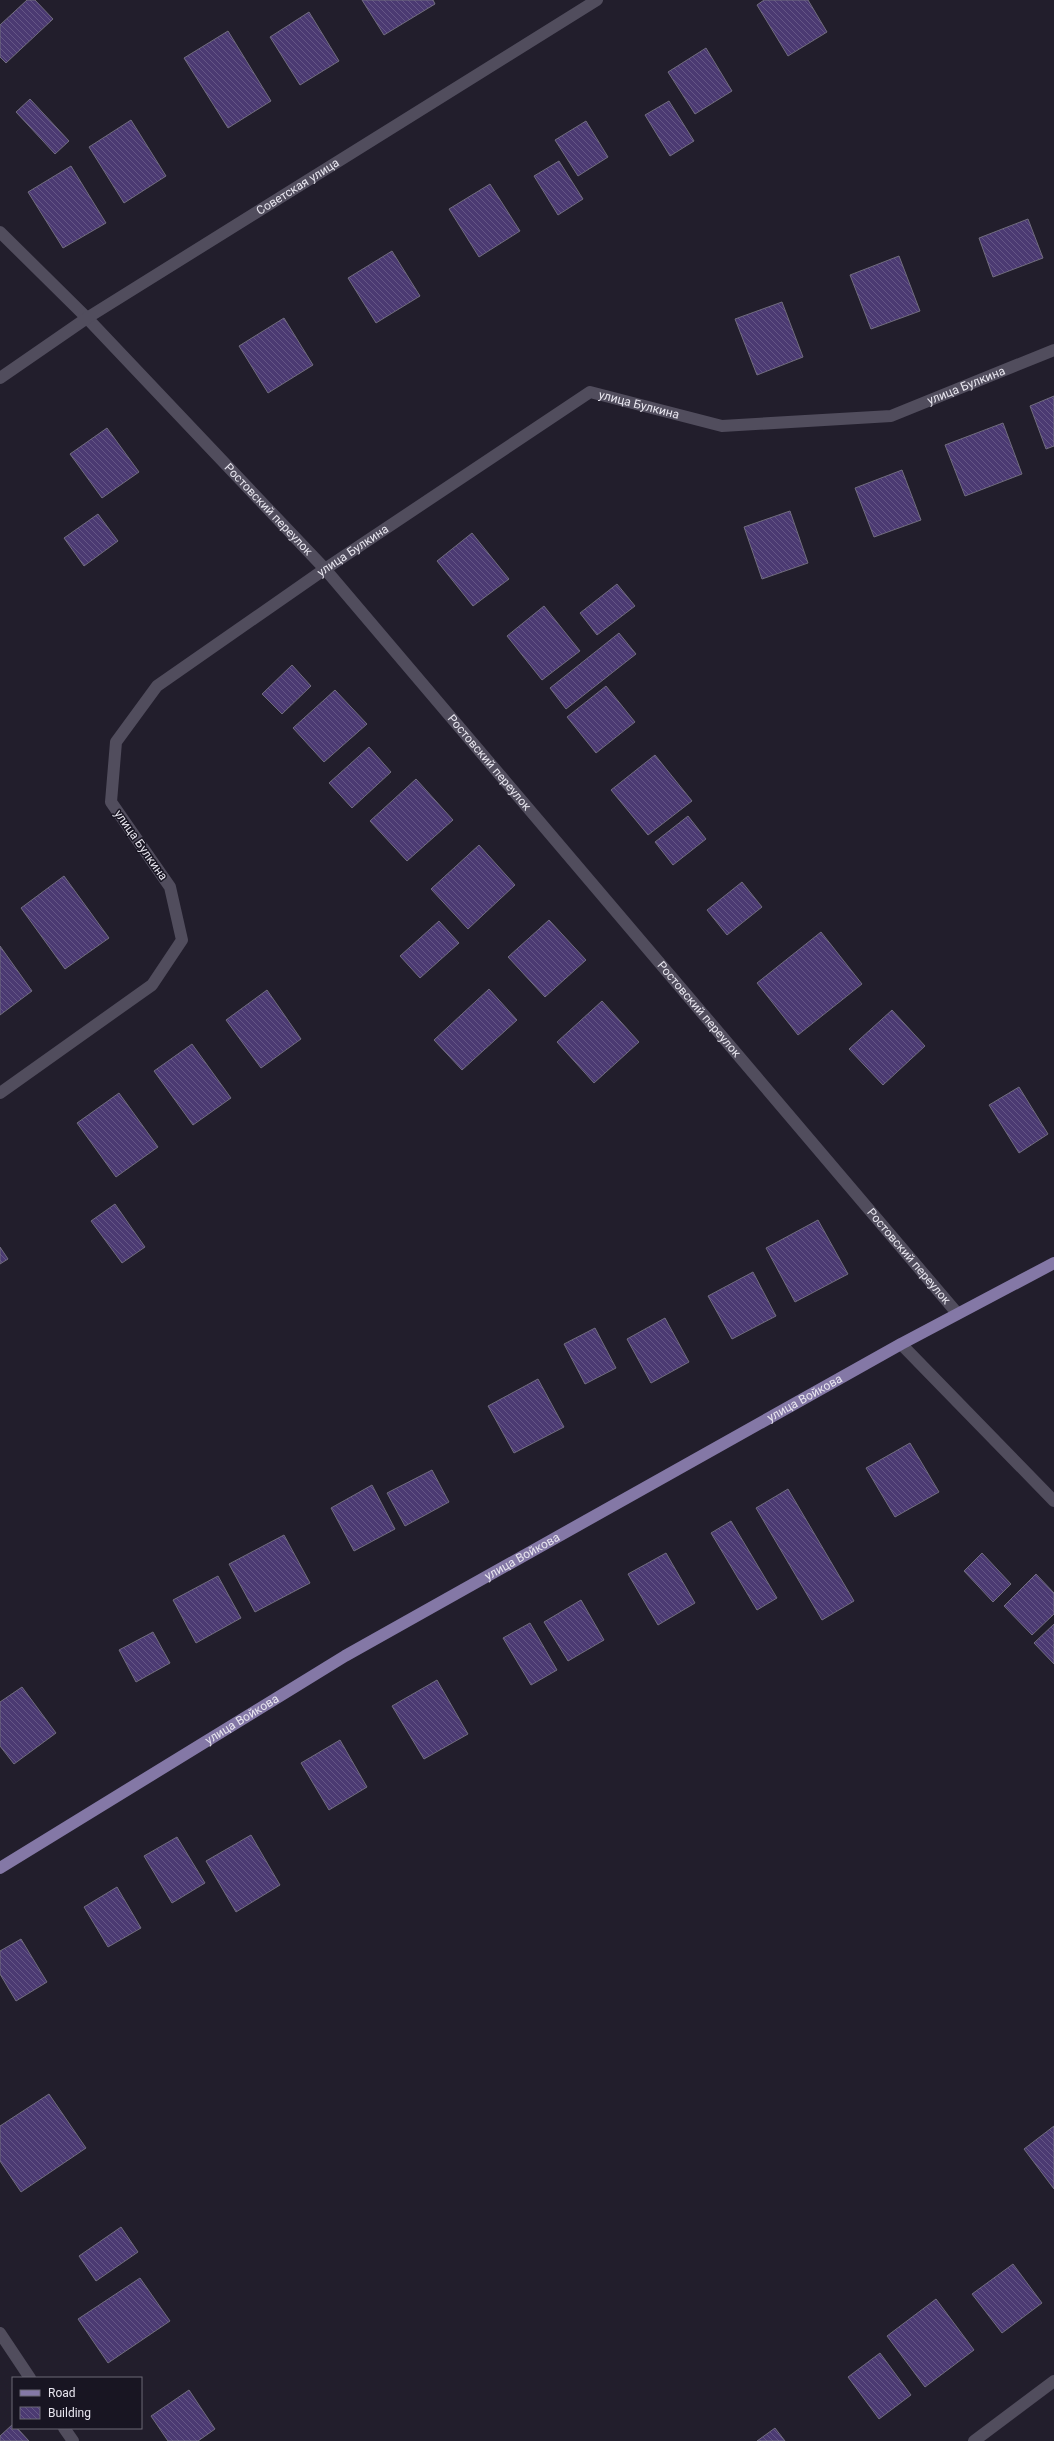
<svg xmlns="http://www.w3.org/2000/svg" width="1054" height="2441" viewBox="0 0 1054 2441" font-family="Roboto,sans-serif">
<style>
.building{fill:url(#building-back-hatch);stroke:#716d7e}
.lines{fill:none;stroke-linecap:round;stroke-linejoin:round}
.minor{stroke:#514d5d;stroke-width:12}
.major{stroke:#8478a6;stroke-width:12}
.labels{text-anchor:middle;stroke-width:3;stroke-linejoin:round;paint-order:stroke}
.street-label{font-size:12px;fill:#e8e6ef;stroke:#181522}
</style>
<defs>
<pattern id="building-back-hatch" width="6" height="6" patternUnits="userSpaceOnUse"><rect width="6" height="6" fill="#4b3a72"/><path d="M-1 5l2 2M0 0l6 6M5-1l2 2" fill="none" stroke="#655686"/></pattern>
</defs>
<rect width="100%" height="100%" fill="#221e2c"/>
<!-- building -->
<g class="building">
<path d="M27 0H35L53 19 6 63 0 57V25Z"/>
<path d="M362 0H433L435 4 384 35Z"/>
<path d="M764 0H808L827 32 788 56 757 5Z"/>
<path d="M309 12 339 61 300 85 270 37Z"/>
<path d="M228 31 271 101 228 128 184 58Z"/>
<path d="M706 48 732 91 695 114 668 72Z"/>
<path d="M30 99 69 141 55 154 16 112Z"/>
<path d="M669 101 694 141 670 156 645 115Z"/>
<path d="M131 120 166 176 124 203 89 147Z"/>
<path d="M586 121 608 157 578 176 555 140Z"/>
<path d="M559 161 583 199 558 215 534 176Z"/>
<path d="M71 166 106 223 63 248 28 192Z"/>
<path d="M490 184 520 231 479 257 449 209Z"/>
<path d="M1028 219 1043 258 993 277 979 238Z"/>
<path d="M392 251 420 296 376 323 348 278Z"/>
<path d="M899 256 920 311 871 329 850 275Z"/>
<path d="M782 302 803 357 757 375 735 319Z"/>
<path d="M284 318 313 365 268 393 239 346Z"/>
<path d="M1054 396V446L1046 449 1030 406Z"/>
<path d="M1003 423 1022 474 965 496 945 445Z"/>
<path d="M107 428 139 472 102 498 70 454Z"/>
<path d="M902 470 921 520 874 537 855 488Z"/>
<path d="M790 511 808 563 762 579 744 527Z"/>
<path d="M98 514 118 541 84 566 64 538Z"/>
<path d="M472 533 509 579 473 606 437 561Z"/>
<path d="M617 584 635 606 597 635 580 613Z"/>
<path d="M544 606 580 651 542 680 507 636Z"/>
<path d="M619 633 636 654 566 709 550 688Z"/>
<path d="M292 665 311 686 282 714 262 694Z"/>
<path d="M606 686 635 722 596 753 567 717Z"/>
<path d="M335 690 367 724 324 762 293 728Z"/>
<path d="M369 747 391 772 352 808 329 783Z"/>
<path d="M655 755 692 801 648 835 611 790Z"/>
<path d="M416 779 453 820 407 861 370 821Z"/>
<path d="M688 816 706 839 673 865 655 842Z"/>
<path d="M479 845 515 885 468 929 431 889Z"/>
<path d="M64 876 109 938 65 969 21 908Z"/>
<path d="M742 882 762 907 727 935 707 910Z"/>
<path d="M549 920 586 960 545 997 508 957Z"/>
<path d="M439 921 459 943 420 978 400 956Z"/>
<path d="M821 932 862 984 798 1035 757 983Z"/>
<path d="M0 946 32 991 0 1015Z"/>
<path d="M489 989 517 1020 462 1070 434 1040Z"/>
<path d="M267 990 301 1039 261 1068 226 1020Z"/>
<path d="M602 1001 639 1042 594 1083 557 1042Z"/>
<path d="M892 1010 925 1046 883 1085 849 1049Z"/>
<path d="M192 1044 231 1098 193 1125 154 1071Z"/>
<path d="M1019 1087 1048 1134 1019 1153 989 1105Z"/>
<path d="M119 1093 158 1147 116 1177 77 1123Z"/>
<path d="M115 1204 145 1247 122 1263 91 1221Z"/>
<path d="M818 1220 848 1274 795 1302 766 1248Z"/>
<path d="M0 1247 8 1259 0 1264Z"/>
<path d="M753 1272 776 1316 732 1339 708 1296Z"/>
<path d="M665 1318 689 1362 651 1383 627 1339Z"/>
<path d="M595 1328 616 1368 585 1384 564 1344Z"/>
<path d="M538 1379 564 1427 514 1453 488 1406Z"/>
<path d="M910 1443 939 1492 895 1517 866 1468Z"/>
<path d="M432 1470 449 1502 405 1526 387 1493Z"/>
<path d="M372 1485 395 1529 354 1551 331 1508Z"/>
<path d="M788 1489 854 1601 822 1620 756 1508Z"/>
<path d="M731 1521 777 1598 757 1610 711 1533Z"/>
<path d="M284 1535 310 1583 255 1612 229 1564Z"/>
<path d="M666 1553 695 1603 658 1625 628 1574Z"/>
<path d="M982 1553 1011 1584 993 1602 964 1571Z"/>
<path d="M1036 1574 1054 1593V1614L1032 1635 1004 1606Z"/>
<path d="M218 1576 241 1618 196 1643 173 1600Z"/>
<path d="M581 1600 604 1640 568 1661 544 1622Z"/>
<path d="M530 1623 557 1670 531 1685 503 1638Z"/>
<path d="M1054 1624V1664L1034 1643Z"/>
<path d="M153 1632 170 1663 136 1682 119 1650Z"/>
<path d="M437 1680 468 1734 424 1759 392 1706Z"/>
<path d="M22 1687 56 1733 14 1764 0 1746V1702Z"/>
<path d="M340 1740 367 1787 329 1810 301 1763Z"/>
<path d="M251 1835 280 1885 236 1912 206 1861Z"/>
<path d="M177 1837 205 1883 172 1903 144 1856Z"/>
<path d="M117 1887 141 1928 108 1947 84 1907Z"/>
<path d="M21 1939 47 1982 16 2001 0 1974V1951Z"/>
<path d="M49 2094 86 2148 21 2192 0 2161V2126Z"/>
<path d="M1054 2126V2189L1024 2149Z"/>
<path d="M121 2227 138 2252 96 2281 79 2256Z"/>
<path d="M1013 2264 1042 2303 1002 2333 972 2294Z"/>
<path d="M140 2278 170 2321 108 2363 78 2319Z"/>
<path d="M936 2299 974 2350 925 2387 887 2336Z"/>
<path d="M880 2353 911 2395 879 2419 848 2377Z"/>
<path d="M189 2390 215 2429 198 2441H168L151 2416Z"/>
<path d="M13 2424V2428H17L29 2441H0V2436Z"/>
<path d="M775 2428 785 2441H757Z"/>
</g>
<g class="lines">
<!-- minor -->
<g class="minor">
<path id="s1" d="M0 232 87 318 325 569 957 1313"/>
<path id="s2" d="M0 378 87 318 597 0"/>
<path id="s3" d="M0 1093 152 985 182 940 170 887 111 802 116 742 157 686 325 569 590 392 722 426 891 416 1054 350"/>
<path d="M901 1344 1054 1501"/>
<path d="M0 2333 30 2378"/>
<path d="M64 2428 73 2441"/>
<path d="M974 2441 1054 2381"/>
</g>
<!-- major -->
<path class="major" id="s4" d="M0 1868 345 1656 901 1344 1054 1263"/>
</g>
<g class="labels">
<!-- street labels -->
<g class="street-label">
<text dy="4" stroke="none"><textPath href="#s2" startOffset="354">Советская улица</textPath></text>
<text dy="4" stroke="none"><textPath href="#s3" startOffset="1438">улица Булкина</textPath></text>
<text dy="4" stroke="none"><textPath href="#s3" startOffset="1102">улица Булкина</textPath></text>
<text dy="4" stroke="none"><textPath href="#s1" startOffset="386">Ростовский переулок</textPath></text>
<text dy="4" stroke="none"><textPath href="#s3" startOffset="766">улица Булкина</textPath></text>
<text dy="4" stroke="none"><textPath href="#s1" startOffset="722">Ростовский переулок</textPath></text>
<text transform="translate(141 845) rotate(55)" y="4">улица Булкина</text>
<text dy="4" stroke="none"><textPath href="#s1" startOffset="1046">Ростовский переулок</textPath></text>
<text dy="4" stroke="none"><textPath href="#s1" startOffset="1370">Ростовский переулок</textPath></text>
<text dy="4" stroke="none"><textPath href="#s4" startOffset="932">улица Войкова</textPath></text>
<text dy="4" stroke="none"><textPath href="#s4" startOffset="608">улица Войкова</textPath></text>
<text dy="4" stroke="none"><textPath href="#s4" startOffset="284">улица Войкова</textPath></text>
</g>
</g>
<!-- legend -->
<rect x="12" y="2377" width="130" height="52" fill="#181522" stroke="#6b6974"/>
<rect x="20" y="2390" width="20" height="6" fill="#8478a6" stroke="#6b6974"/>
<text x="48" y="2397" font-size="12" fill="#e8e6ef">Road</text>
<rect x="20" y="2407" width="20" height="12" fill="url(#building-back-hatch)" stroke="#6b6974"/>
<text x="48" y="2417" font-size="12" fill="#e8e6ef">Building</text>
</svg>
